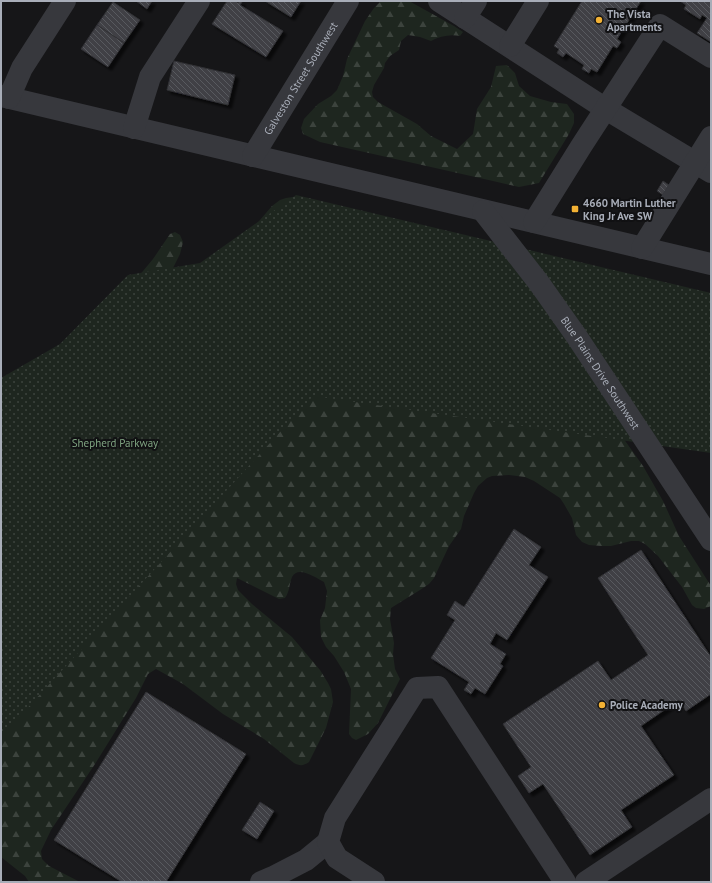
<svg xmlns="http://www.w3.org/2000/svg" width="712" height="883" viewBox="0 0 712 883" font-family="'PT Sans',sans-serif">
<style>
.forest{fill:url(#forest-firs)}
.park{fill:url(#park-dots)}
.building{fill:url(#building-back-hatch);stroke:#303034;filter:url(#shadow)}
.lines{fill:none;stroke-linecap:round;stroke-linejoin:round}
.minor{stroke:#37383d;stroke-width:22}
.poi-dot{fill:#f2b134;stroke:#111113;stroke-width:1.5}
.labels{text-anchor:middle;stroke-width:4;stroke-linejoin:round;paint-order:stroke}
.poi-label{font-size:11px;font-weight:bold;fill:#a8adb8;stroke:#111113;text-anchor:start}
.street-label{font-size:11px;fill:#a8adb8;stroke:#111113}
.park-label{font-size:11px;fill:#7fa381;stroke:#111113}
</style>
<defs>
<pattern id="forest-firs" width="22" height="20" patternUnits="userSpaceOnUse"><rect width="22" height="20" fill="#1e261f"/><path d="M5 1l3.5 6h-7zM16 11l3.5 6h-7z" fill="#3c433d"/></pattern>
<pattern id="park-dots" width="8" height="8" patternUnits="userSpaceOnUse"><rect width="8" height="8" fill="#1e261f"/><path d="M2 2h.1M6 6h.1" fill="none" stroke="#3c433d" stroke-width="1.8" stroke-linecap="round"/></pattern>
<pattern id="building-back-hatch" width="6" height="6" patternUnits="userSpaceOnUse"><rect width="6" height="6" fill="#404145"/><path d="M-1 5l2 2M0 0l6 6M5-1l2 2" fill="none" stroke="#595a5e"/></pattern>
<filter id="shadow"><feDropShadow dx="3.5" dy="3.5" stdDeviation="1" flood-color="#0009"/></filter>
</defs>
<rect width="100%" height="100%" fill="#161618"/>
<!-- forest -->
<g class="forest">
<path d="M381 1H409L454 26 463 32 460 36C450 34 440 36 431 41L420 37 408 35 401 41 399 50 390 56 385 63 384 68 374 85 372 92 373 97 378 102 417 124 431 136 457 149 473 134 477 109 491 87 496 66 507 65 515 73 519 86 530 96 551 102 567 104 574 114V123L569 134 539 183 519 187 493 181 320 142 303 134 301 128 304 119 318 104 331 96 337 90 343 76 347 59 365 21 374 8Z"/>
<path d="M293 197 579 376 643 466 663 501 679 536 711 586V606L704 609 696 608 692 605 682 587 675 578 658 556 645 544 639 541H631L611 546H601L589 545 582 542 576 535 572 518 564 504 560 498 534 481 525 477 509 475 492 476 487 478 478 486 474 493 464 516 461 529 449 546 434 578 429 584 420 590 391 608 390 619 394 643 393 654 395 669 400 679 378 723 368 734 356 740 352 738 349 734 351 689 344 672 334 656 326 647 321 637 320 620 325 608 327 591 324 582C316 578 298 565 292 577 289 584 290 591 285 598L279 599 237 578 236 584 238 590 252 604 292 637 320 670 328 683 331 689 333 702 326 728 309 762C303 766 300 766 294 763L264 739 223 714 183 684 156 669 148 674 136 698 95 764 51 830 41 851 42 859 49 866 80 882H29L25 876 1 857V381L62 343 123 295 153 259 170 234 175 232 180 235 183 242 180 254 168 278 136 322 248 234 272 206 280 200 286 198Z"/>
</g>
<!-- park -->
<path class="park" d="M296 195 711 293V453L313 396 1 737V378L60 344 128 275 200 263Z"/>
<!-- building -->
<g class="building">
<path d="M136 1H152L147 9Z"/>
<path d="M227 1H235L238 3 240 1 242 2 240 5 283 31 266 57 212 24Z"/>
<path d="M265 1H301L291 17Z"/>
<path d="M582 1H641L617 39 621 42 617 48 613 46 597 72 591 69 589 73 582 69 584 65 566 53 563 57 557 53 559 49 554 46Z"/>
<path d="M680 1H711V42L697 33 707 18 702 15 700 19 684 9 686 5Z"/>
<path d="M113 2 140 20 124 43 97 25Z"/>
<path d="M97 25 124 43 108 67 81 49Z"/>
<path d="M174 61 235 75 228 105 167 90Z"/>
<path d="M663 181 669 185 663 195 657 191Z"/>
<path d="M514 529 541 547 529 565 548 577 507 640 496 633 490 644 506 654 500 664 503 666 485 694 475 688 471 694 464 690 469 682 431 658 455 620 447 615 455 601 464 607Z"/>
<path d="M641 550 711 657V694L686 711 679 700 641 726 674 775 621 810 632 827 590 855 543 784 529 793 518 776 531 767 503 724 598 661 611 680 648 655 598 578Z"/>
<path d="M146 692 246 754 166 882H122L54 840Z"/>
<path d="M260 802 274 811 257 839 242 830Z"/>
</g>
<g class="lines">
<!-- minor -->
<g class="minor">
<path d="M439 1 606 109 711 172"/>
<path d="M465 18 476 1"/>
<path d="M510 46 538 1"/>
<path d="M1 96 711 264"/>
<path d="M9 98 22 68 65 1"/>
<path d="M134 128 150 77 199 1"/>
<path id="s1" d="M253 156 348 1"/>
<path id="s2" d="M483 211 539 283 577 337 711 540"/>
<path d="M534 222 582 145 660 25 711 57"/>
<path d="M642 248 711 137"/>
<path d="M261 882 275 876 306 860 328 842"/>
<path d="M374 882 337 858 328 842 335 818 417 688 438 687 565 882"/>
<path d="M586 882 711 799"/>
</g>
</g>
<!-- markers -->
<g class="poi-dot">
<circle cx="599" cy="20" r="4"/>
<rect x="571" y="205" width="8" height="8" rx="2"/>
<circle cx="602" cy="705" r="4"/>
</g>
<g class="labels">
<!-- poi labels -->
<g class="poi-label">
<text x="607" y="18">The Vista<tspan x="607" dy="13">Apartments</tspan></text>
<text x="583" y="207">4660 Martin Luther<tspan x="583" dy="13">King Jr Ave SW</tspan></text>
<text x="610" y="709">Police Academy</text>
</g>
<!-- street labels -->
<g class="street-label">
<text dy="4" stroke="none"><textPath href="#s1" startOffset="91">Galveston Street Southwest</textPath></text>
<text dy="4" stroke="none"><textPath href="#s2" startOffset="200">Blue Plains Drive Southwest</textPath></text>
</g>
<!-- park labels -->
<g class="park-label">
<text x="115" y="447">Shepherd Parkway</text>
</g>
</g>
<!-- border -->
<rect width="712" height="883" fill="none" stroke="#a8adb8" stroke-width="4"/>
</svg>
